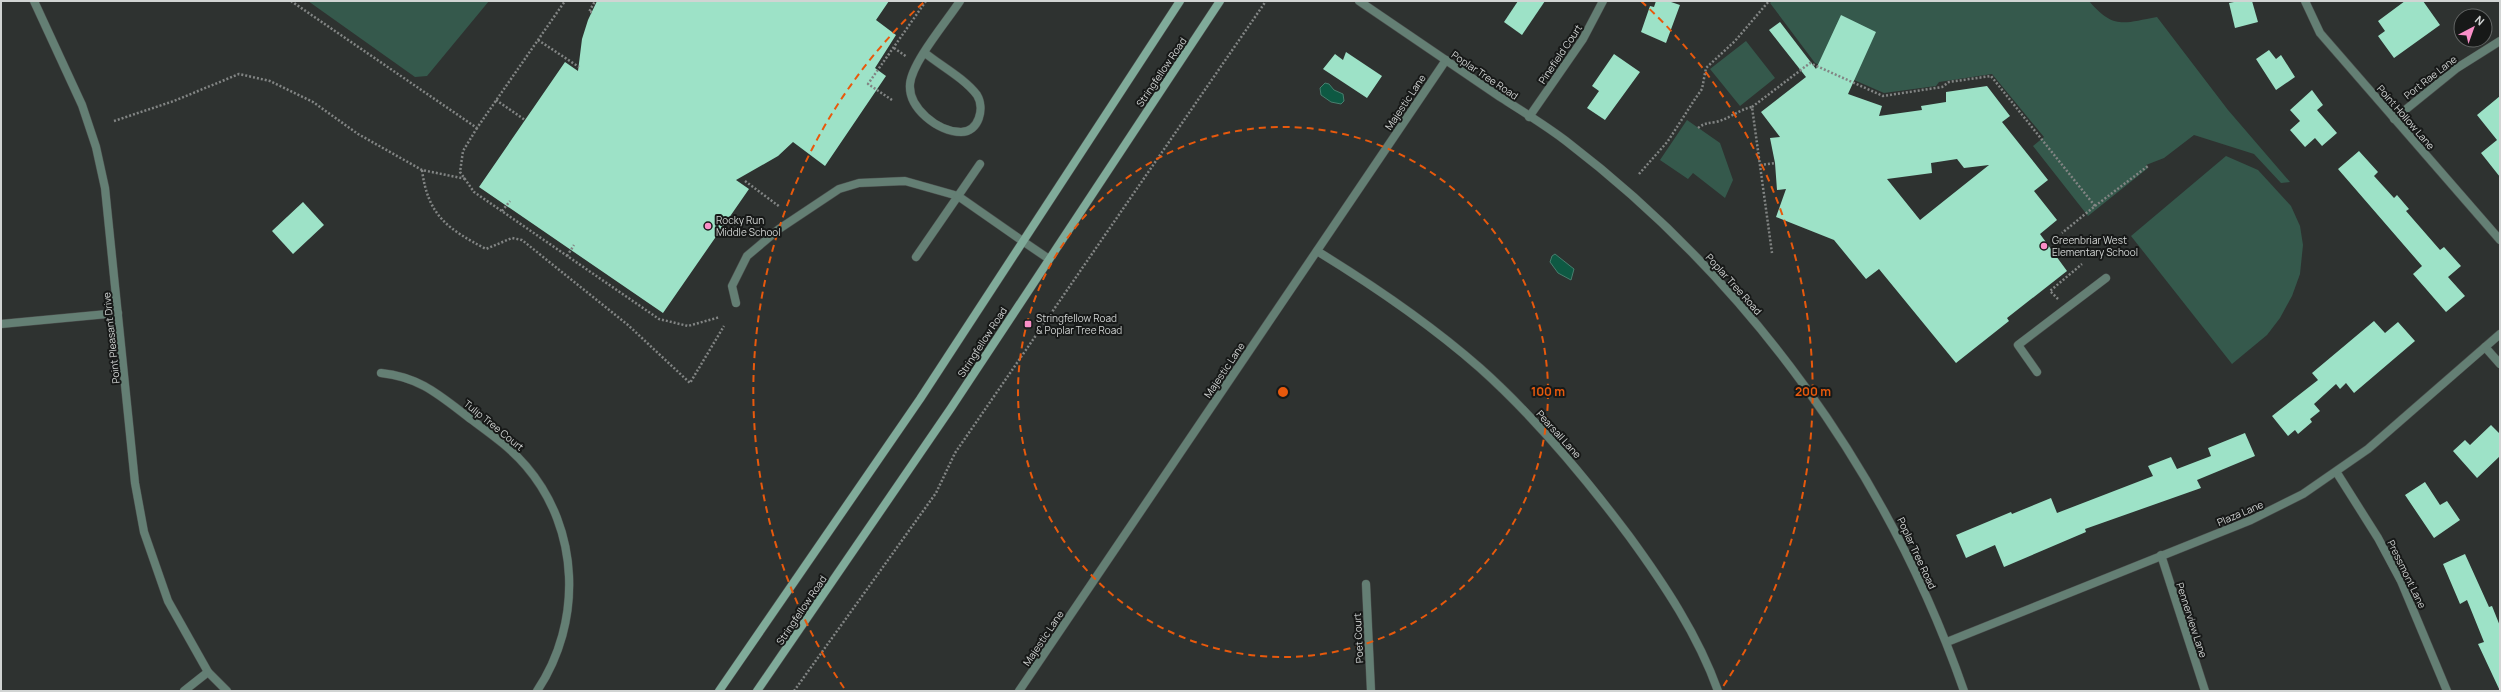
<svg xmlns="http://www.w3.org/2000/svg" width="2501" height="692" viewBox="0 0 2501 692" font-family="Manrope,sans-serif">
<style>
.green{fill:#35594c}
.water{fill:#0e5943;stroke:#487e6e}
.building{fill:#9de2c7;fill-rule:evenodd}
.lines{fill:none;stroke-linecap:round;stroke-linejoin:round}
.service-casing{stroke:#4b4f4d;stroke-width:9}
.minor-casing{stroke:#4b4f4d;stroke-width:9}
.tertiary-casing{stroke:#4b4f4d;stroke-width:9}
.secondary-casing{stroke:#4b4f4d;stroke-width:9}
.path{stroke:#828584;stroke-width:2.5;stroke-dasharray:2 2;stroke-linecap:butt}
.service{stroke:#647f74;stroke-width:8}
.minor{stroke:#647f74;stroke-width:8}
.tertiary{stroke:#647f74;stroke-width:8}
.secondary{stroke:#80ab9a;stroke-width:8}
.ring{fill:none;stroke:#e8590c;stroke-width:2;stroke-dasharray:7 5}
.poi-dot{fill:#fa8fc8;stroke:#171918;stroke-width:1.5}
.labels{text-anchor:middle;stroke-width:4;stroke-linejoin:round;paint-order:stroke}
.street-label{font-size:10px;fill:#d1d4d3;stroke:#171918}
.poi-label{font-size:10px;fill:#d1d4d3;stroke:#171918;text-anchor:start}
.centre{fill:#e8590c;stroke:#171918;stroke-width:2}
.ring-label{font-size:12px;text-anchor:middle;font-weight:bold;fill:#e8590c;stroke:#171918;stroke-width:4;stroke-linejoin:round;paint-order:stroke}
</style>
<rect width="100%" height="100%" fill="#2e3230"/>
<!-- green -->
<g class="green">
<path d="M308 1H489L427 76 415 77Z"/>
<path d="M1772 1H2089C2114 30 2123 23 2157 17L2228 110 2290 182 2281 183 2254 154 2194 135 2164 158 2146 165 2148 168 2088 216 2033 146 2044 137 1992 74 1939 82 1936 86 1884 93 1815 63 1770 3Z"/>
<path d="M1746 41 1775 78 1740 106 1710 69Z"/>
<path d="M1687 120 1720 143 1733 180 1725 198 1693 173 1688 179 1660 160Z"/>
<path d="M2226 156 2258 170 2291 206 2300 226 2303 245 2300 274 2292 296 2280 318 2267 335 2232 364 2131 236Z"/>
</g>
<!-- water -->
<g class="water">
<path d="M1325 83 1329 84 1334 90 1343 94 1344 101 1341 104 1331 102 1321 95 1320 88Z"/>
<path d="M1555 254 1574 269 1571 280 1558 273 1550 262 1552 256Z"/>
</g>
<!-- building -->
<g class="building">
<path d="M597 1H889L876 20 896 35 875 68 886 76 825 166 793 142 778 156 736 180 749 189 663 313 479 187 565 62 578 71 582 39 588 20Z"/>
<path d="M1518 1H1545L1522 35 1504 22Z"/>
<path d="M1656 1H1668L1680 5 1666 43 1641 32 1650 6 1654 7Z"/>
<path d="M2239 1H2252L2258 22 2235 28 2229 3Z"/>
<path d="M2405 1H2423L2440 25 2394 58 2378 36 2385 31 2378 21Z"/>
<path d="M1841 15 1876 32 1848 94 1882 106 1879 116 1922 110 1921 106 1946 102V92L1987 86 2010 116 2002 122 2048 180 2034 191 2057 220 2040 234 2067 271 2007 318 2009 321 1956 363 1879 269 1866 279 1834 240 1776 217 1786 189 1777 190 1775 163 1770 138 1780 137 1761 112 1806 77 1769 30 1780 22 1816 69ZM1957 159 1964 168 1989 165 1920 220 1887 179 1932 173 1931 163Z"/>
<path d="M2269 50 2276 59 2281 55 2295 77 2276 90 2256 59Z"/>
<path d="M1346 52 1382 76 1367 98 1323 69 1335 54 1343 60Z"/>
<path d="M1614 54 1640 72 1605 120 1587 108 1599 91 1592 86Z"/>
<path d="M2312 90 2323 105 2317 110 2337 133 2322 146 2315 138 2305 147 2290 130 2300 121 2290 110Z"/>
<path d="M2500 96V177L2481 153 2497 140 2477 115Z"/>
<path d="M2359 151 2378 172 2374 176 2394 198 2397 195 2409 209 2406 211 2440 250 2444 247 2461 266 2448 277 2465 296 2446 312 2413 274 2422 266 2338 169Z"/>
<path d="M303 202 324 225 293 254 272 231Z"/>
<path d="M2374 321 2385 333 2398 322 2415 341 2354 393 2346 383 2340 389 2336 384 2314 404 2320 411 2310 419 2312 422 2298 434 2295 430 2288 436 2272 416 2318 380 2312 373Z"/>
<path d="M2491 425 2500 434V456L2477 478 2453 451 2465 440 2470 445Z"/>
<path d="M2245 433 2255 456 2197 480 2201 488 2085 529 2086 532 2004 567 1995 545 1966 558 1956 535 2011 512 2012 514 2051 498 2057 513 2153 476 2148 466 2171 457 2177 469 2211 456 2208 448Z"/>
<path d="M2425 482 2440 505 2447 501 2460 520 2434 538 2405 495Z"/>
<path d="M2465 554 2489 607 2492 606 2500 626V691L2478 644 2484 642 2467 600 2460 604 2443 564Z"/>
</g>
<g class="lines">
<defs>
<g id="service">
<path d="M1024 242 1049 259"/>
<path d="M736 303 732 286 747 256 779 229 839 189 859 183 905 181 958 196 916 257"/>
<path d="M2037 372 2018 345 2106 278"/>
</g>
<g id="minor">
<path d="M34 1 82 105 96 147 105 188 135 483 144 532 168 601 208 672 227 691"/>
<path d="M2305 1 2320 33 2500 240"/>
<path d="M925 53C941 66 964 78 977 95 985 108 979 132 961 132 938 132 908 108 910 84 912 62 947 21 960 1"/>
<path d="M1529 117 1583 39 1603 1"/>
<path d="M2394 119 2457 68 2500 41"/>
<path d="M980 164 958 196 1024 242"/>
<path d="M1317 251C1374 286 1430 324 1480 368 1536 418 1584 476 1629 536 1664 584 1698 635 1718 691"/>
<path d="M1 324 118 313"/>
<path d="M2485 347 2500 364"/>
<path d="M381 373C419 377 438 394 468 417 488 432 509 446 526 466 580 529 583 622 537 691"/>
<path d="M2337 473 2378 538 2401 581 2447 691"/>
<path d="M2161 555 2205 691"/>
<path d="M1366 584 1371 691"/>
<path d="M1947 642 2251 520 2303 494 2368 449 2500 334"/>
<path d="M184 691 208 672"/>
<path d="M1019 691 1446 60"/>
</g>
<path id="tertiary" d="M1359 1C1406 33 1453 65 1500 97 1522 111 1545 125 1566 141 1749 281 1888 473 1964 691"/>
<g id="secondary">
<path d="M719 691 920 399 1180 1"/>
<path d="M757 691 951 408 1220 1"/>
</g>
</defs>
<!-- service casing -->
<use href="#service" class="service-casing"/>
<!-- minor casing -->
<use href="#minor" class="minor-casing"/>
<!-- tertiary casing -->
<use href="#tertiary" class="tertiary-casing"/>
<!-- secondary casing -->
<use href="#secondary" class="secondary-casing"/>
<!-- path -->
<g class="path">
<path d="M291 1 477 128 565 1"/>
<path d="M592 12H589L595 1"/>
<path d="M538 40 579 67"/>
<path d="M894 48 907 57"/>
<path d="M496 100 525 120"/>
<path d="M892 100 868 84 926 1"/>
<path d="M1752 107 1810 63 1883 96 1942 87 1949 82 1991 76 2095 206 2062 233"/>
<path d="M114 121 174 101 239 74 270 81 313 102 358 134 422 170 466 179"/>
<path d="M477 128 463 151 460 172 474 192 659 319 688 326 720 317"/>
<path d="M1698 128C1704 123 1709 123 1716 122 1729 119 1738 110 1752 107L1772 253"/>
<path d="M1760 165 1775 163"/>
<path d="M422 170C428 216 448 229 486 249L512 238 522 240 628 325 690 383 724 326"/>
<path d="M1639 174 1668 141 1695 99 1702 89 1706 68 1735 41 1769 1"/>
<path d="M745 181 780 207"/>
<path d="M2095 206 2148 166"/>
<path d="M502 211 510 201"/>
<path d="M567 256 574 245"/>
<path d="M2058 299 2050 291 2082 264"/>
<path d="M794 691 936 493 955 453 1266 1"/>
</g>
<!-- service -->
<use href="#service" class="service"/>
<!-- minor -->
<use href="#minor" class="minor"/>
<!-- tertiary -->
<use href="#tertiary" class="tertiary"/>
<!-- secondary -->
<use href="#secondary" class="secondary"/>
</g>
<!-- distance rings -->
<g class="ring">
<circle cx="1283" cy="392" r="265"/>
<path d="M844 688A530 530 0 0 1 925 1M1641 1A530 530 0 0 1 1722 688"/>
</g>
<!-- markers -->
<g class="poi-dot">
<circle cx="708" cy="226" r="4"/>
<circle cx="2044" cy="246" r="4"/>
<rect x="1024" y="320" width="8" height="8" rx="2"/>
</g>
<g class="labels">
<!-- street labels -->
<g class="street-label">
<text transform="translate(1560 54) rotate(-56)" y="4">Pinefield Court</text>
<text transform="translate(1161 72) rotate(-56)" y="4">Stringfellow Road</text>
<text transform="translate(1485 75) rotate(34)" y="4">Poplar Tree Road</text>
<text transform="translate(2430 77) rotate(-38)" y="4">Port Rae Lane</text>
<text transform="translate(1405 102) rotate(-56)" y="4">Majestic Lane</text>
<text transform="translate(2406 117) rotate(49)" y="4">Point Hollow Lane</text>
<text transform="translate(1734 284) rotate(48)" y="4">Poplar Tree Road</text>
<text transform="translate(111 338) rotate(-96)" y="4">Point Pleasant Drive</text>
<text transform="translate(982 342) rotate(-57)" y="4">Stringfellow Road</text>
<text transform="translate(1224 370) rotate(-56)" y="4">Majestic Lane</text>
<text transform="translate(494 425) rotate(39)" y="4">Tulip Tree Court</text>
<text transform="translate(1559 434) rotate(48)" y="4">Pearsall Lane</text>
<text transform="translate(2240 513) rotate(-23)" y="4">Plaza Lane</text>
<text transform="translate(1917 553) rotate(65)" y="4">Poplar Tree Road</text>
<text transform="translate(2407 574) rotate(64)" y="4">Pressmont Lane</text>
<text transform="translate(801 610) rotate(-56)" y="4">Stringfellow Road</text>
<text transform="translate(2192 620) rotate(72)" y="4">Pennerview Lane</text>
<text transform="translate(1043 638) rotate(-56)" y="4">Majestic Lane</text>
<text transform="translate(1358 638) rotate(-93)" y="4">Poet Court</text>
</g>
<!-- poi labels -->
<g class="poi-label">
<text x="716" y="224">Rocky Run<tspan x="716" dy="12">Middle School</tspan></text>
<text x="2052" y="244">Greenbriar West<tspan x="2052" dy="12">Elementary School</tspan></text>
<text x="1036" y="322">Stringfellow Road<tspan x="1036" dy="12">&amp; Poplar Tree Road</tspan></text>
</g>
</g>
<circle cx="1283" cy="392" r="6" class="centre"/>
<g class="ring-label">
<text x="1548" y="396">100 m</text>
<text x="1813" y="396">200 m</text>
</g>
<!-- border -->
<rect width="2501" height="692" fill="none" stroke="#d1d4d3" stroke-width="4"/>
<!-- north arrow -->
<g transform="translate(2473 28) rotate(41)"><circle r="19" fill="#171918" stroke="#616463"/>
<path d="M0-3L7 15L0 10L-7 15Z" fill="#fa8fc8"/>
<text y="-6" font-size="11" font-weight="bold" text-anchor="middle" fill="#d1d4d3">N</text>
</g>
</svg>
